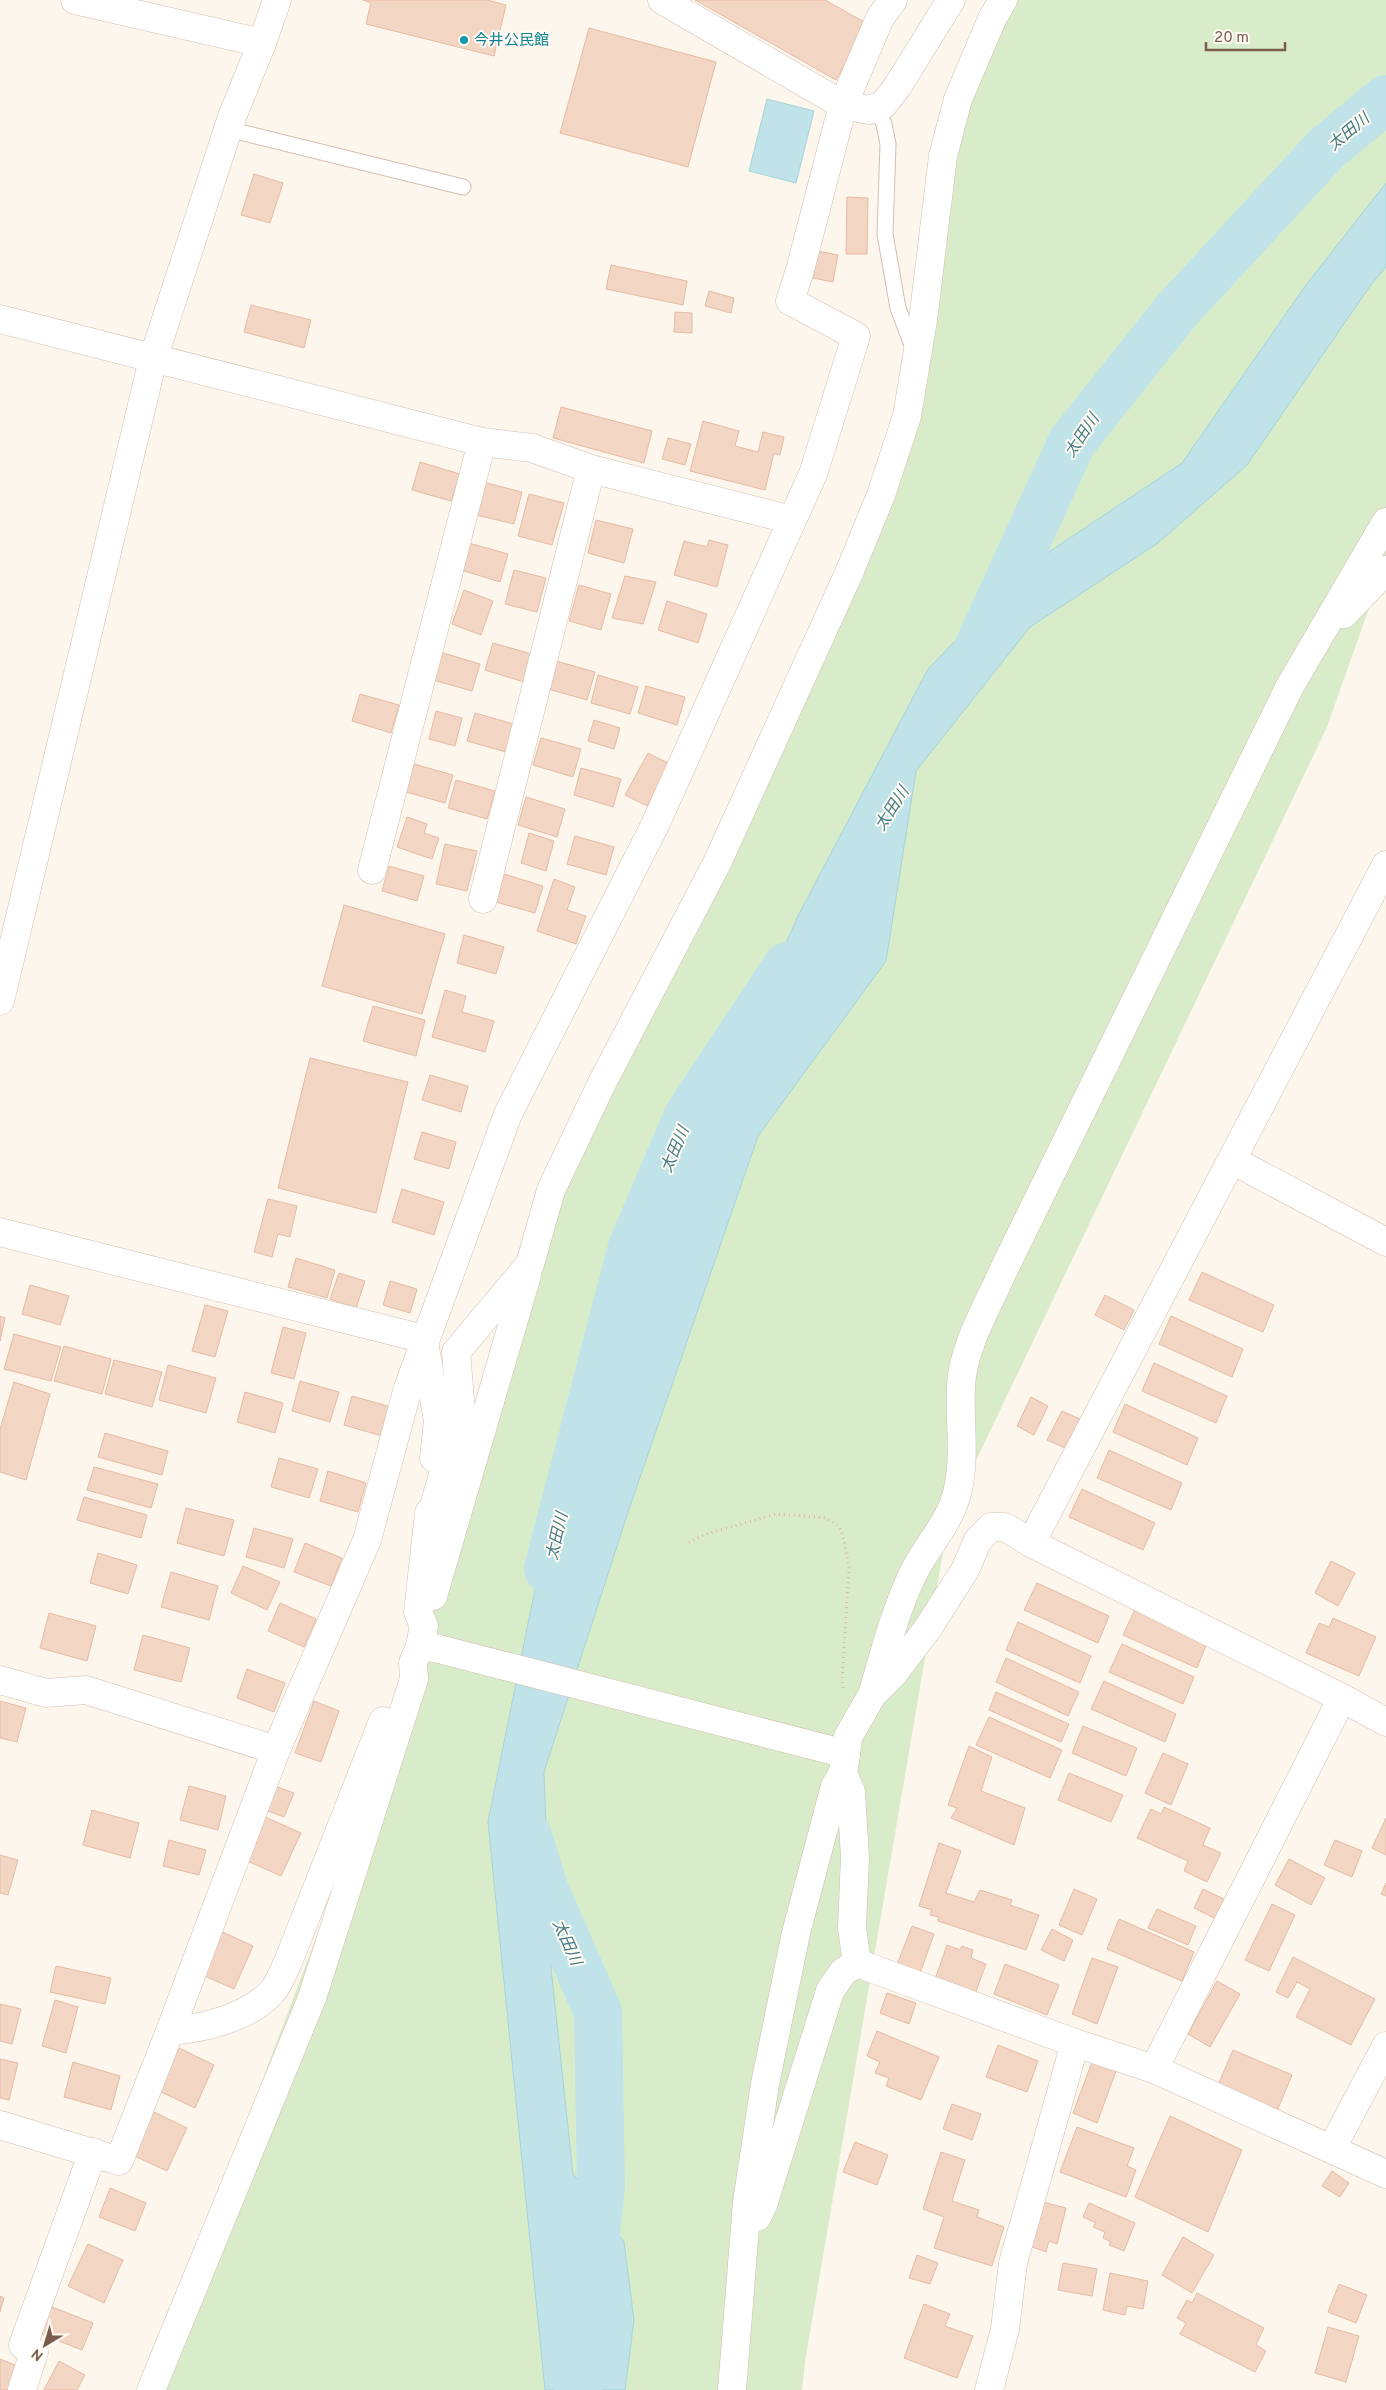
<svg xmlns="http://www.w3.org/2000/svg" width="1386" height="2390" viewBox="0 0 1386 2390" font-family="Overpass,'Noto Sans JP',sans-serif">
<style>
.green{fill:#d8ecc9}
.water{fill:#bfe3e8;stroke:#a5d3da}
.lines{fill:none;stroke-linecap:round;stroke-linejoin:round}
.river{stroke:#bfe3e8;stroke-width:48}
.building{fill:#f3d5c3;stroke:#e6bba3}
.service-casing{stroke:#d1beb0;stroke-width:17}
.minor-casing{stroke:#d1beb0;stroke-width:29}
.tertiary-casing{stroke:#d1beb0;stroke-width:29}
.path{stroke:#d9b8a5;stroke-width:3;stroke-dasharray:1 4;stroke-linecap:butt}
.service{stroke:#fff;stroke-width:15}
.minor{stroke:#fff;stroke-width:28}
.tertiary{stroke:#fff;stroke-width:28}
.culture-dot{fill:#0f9aa8;stroke:#fffaf3;stroke-width:2}
.labels{text-anchor:middle;stroke-width:4;stroke-linejoin:round;paint-order:stroke}
.culture-label{font-size:15px;fill:#0d838f;stroke:#fffaf3;text-anchor:start}
.water-label{font-size:16px;font-style:italic;fill:#437c86;stroke:#fffaf3}
</style>
<rect width="100%" height="100%" fill="#fdf6ec"/>
<!-- green -->
<path class="green" d="M1010 0H1386V560L1327 727 949 1517 805 2362 802 2390H145L414 1679 551 1190 817 644 911 392 958 99Z"/>
<!-- water -->
<g class="water">
<path d="M767 99 814 111 796 183 749 171Z"/>
<path d="M1386 183V267L1370 286 1247 465 1158 543 1030 627 916 771 886 961 758 1136 628 1512 544 1772 551 1968 573 2174 624 2242 634 2320 625 2390H545L488 1822 537 1579 656 1238 798 916 928 669 1028 566 1182 463 1306 285Z"/>
</g>
<g class="lines">
<!-- river -->
<g class="river">
<path d="M977 650 1072 442 1177 310 1326 149 1386 99"/>
<path d="M548 1569 632 1247 688 1116 787 966"/>
<path d="M528 1836 545 1891 598 2012 601 2187 579 2390"/>
</g>
</g>
<!-- building -->
<g class="building">
<path d="M363 0H487L506 5 494 56 366 24 371 3Z"/>
<path d="M695 0H825L868 24 836 80Z"/>
<path d="M589 28 716 62 688 167 560 133Z"/>
<path d="M254 174 283 183 270 223 241 215Z"/>
<path d="M847 197 868 198 867 254H846Z"/>
<path d="M818 251 838 255 833 282 813 278Z"/>
<path d="M611 265 687 281 683 305 606 289Z"/>
<path d="M709 291 734 298 731 313 705 306Z"/>
<path d="M251 305 311 320 304 348 244 332Z"/>
<path d="M675 312 692 313V333L674 332Z"/>
<path d="M561 407 652 431 644 463 553 438Z"/>
<path d="M703 421 739 431 735 446 758 452 763 432 784 437 780 455 774 453 765 490 690 471Z"/>
<path d="M668 438 691 444 685 465 662 459Z"/>
<path d="M420 462 460 474 451 501 412 490Z"/>
<path d="M483 482 522 492 514 524 476 515Z"/>
<path d="M529 494 564 503 552 545 518 536Z"/>
<path d="M596 520 633 529 624 563 588 553Z"/>
<path d="M709 540 728 545 717 587 674 575 684 541 707 547Z"/>
<path d="M469 543 508 554 500 582 461 570Z"/>
<path d="M514 570 546 578 537 612 505 604Z"/>
<path d="M625 576 656 582 643 624 612 618Z"/>
<path d="M579 585 611 594 601 630 569 621Z"/>
<path d="M464 590 493 601 481 635 452 624Z"/>
<path d="M667 601 707 614 698 643 658 630Z"/>
<path d="M493 643 532 654 524 682 485 670Z"/>
<path d="M440 652 480 664 472 691 433 680Z"/>
<path d="M556 661 595 672 587 700 548 689Z"/>
<path d="M598 675 638 687 630 714 591 703Z"/>
<path d="M646 686 685 697 677 725 638 713Z"/>
<path d="M360 694 399 705 391 733 352 721Z"/>
<path d="M436 711 462 718 455 746 429 739Z"/>
<path d="M475 713 514 724 506 752 467 741Z"/>
<path d="M594 720 620 728 614 749 588 741Z"/>
<path d="M541 738 581 749 573 777 533 765Z"/>
<path d="M648 753 670 764 647 806 625 795Z"/>
<path d="M414 764 453 775 445 803 406 792Z"/>
<path d="M581 768 621 779 613 807 574 795Z"/>
<path d="M456 780 495 791 487 819 448 808Z"/>
<path d="M526 797 565 809 557 837 518 825Z"/>
<path d="M407 817 427 824 424 833 439 838 432 859 397 847Z"/>
<path d="M529 833 554 841 546 871 521 863Z"/>
<path d="M575 836 614 847 606 875 567 864Z"/>
<path d="M445 844 477 851 467 891 436 884Z"/>
<path d="M389 866 424 876 417 901 382 891Z"/>
<path d="M504 874 543 886 535 913 496 902Z"/>
<path d="M554 879 575 887 567 910 586 916 576 944 537 931Z"/>
<path d="M344 905 445 934 422 1014 322 986Z"/>
<path d="M464 935 504 947 496 974 457 963Z"/>
<path d="M445 990 466 996 462 1012 494 1021 485 1052 432 1037Z"/>
<path d="M373 1006 425 1020 416 1056 363 1041Z"/>
<path d="M310 1058 408 1082 376 1213 278 1188Z"/>
<path d="M430 1075 468 1086 461 1112 422 1100Z"/>
<path d="M422 1132 456 1142 449 1169 414 1159Z"/>
<path d="M402 1189 444 1202 434 1235 392 1222Z"/>
<path d="M268 1199 297 1206 290 1237 278 1234 272 1257 254 1252Z"/>
<path d="M296 1258 335 1270 327 1298 288 1287Z"/>
<path d="M1202 1272 1274 1305 1263 1332 1189 1300Z"/>
<path d="M339 1273 365 1281 356 1308 330 1299Z"/>
<path d="M390 1281 417 1289 410 1313 383 1305Z"/>
<path d="M30 1285 69 1296 60 1325 22 1314Z"/>
<path d="M1105 1295 1134 1310 1124 1330 1095 1315Z"/>
<path d="M205 1305 228 1311 215 1357 192 1351Z"/>
<path d="M0 1316 5 1318 0 1341Z"/>
<path d="M1171 1316 1243 1349 1232 1377 1159 1344Z"/>
<path d="M283 1327 306 1333 294 1379 271 1373Z"/>
<path d="M14 1334 61 1347 51 1381 4 1369Z"/>
<path d="M64 1346 111 1359 102 1394 54 1381Z"/>
<path d="M114 1360 162 1372 152 1407 105 1394Z"/>
<path d="M1154 1363 1227 1396 1216 1423 1142 1391Z"/>
<path d="M168 1365 216 1378 206 1413 159 1400Z"/>
<path d="M300 1381 339 1392 330 1422 292 1411Z"/>
<path d="M14 1382 50 1394 26 1480 0 1472V1429Z"/>
<path d="M245 1392 283 1403 275 1433 237 1422Z"/>
<path d="M352 1396 391 1407 382 1436 344 1425Z"/>
<path d="M1031 1397 1048 1406 1034 1435 1017 1426Z"/>
<path d="M1125 1404 1198 1438 1187 1465 1113 1432Z"/>
<path d="M1062 1411 1080 1419 1065 1448 1047 1440Z"/>
<path d="M105 1433 168 1451 162 1475 98 1457Z"/>
<path d="M1109 1450 1182 1483 1171 1510 1097 1478Z"/>
<path d="M279 1458 318 1469 309 1498 271 1487Z"/>
<path d="M94 1467 158 1484 151 1508 87 1490Z"/>
<path d="M328 1471 366 1483 358 1512 320 1501Z"/>
<path d="M1082 1489 1155 1523 1143 1550 1069 1517Z"/>
<path d="M84 1497 147 1515 141 1538 77 1520Z"/>
<path d="M186 1508 234 1520 224 1556 177 1543Z"/>
<path d="M254 1528 293 1539 284 1568 246 1557Z"/>
<path d="M305 1543 342 1558 331 1586 294 1572Z"/>
<path d="M98 1553 137 1565 128 1594 90 1583Z"/>
<path d="M1331 1561 1355 1573 1338 1606 1315 1593Z"/>
<path d="M243 1566 280 1582 267 1610 231 1593Z"/>
<path d="M171 1572 218 1586 209 1620 161 1607Z"/>
<path d="M1037 1583 1109 1616 1098 1643 1024 1610Z"/>
<path d="M280 1603 316 1619 304 1647 268 1631Z"/>
<path d="M1136 1607 1208 1640 1197 1668 1123 1635Z"/>
<path d="M49 1613 96 1626 87 1661 40 1648Z"/>
<path d="M1333 1618 1376 1637 1359 1676 1306 1653 1319 1623 1329 1627Z"/>
<path d="M1018 1622 1091 1656 1080 1683 1006 1650Z"/>
<path d="M143 1635 190 1648 181 1682 134 1670Z"/>
<path d="M1122 1644 1194 1677 1183 1704 1109 1672Z"/>
<path d="M1006 1658 1079 1692 1068 1716 996 1682Z"/>
<path d="M247 1669 285 1683 274 1712 237 1698Z"/>
<path d="M1104 1681 1176 1714 1165 1742 1091 1709Z"/>
<path d="M996 1692 1069 1724 1061 1742 989 1710Z"/>
<path d="M0 1701 26 1708 17 1742 0 1738Z"/>
<path d="M314 1701 339 1711 321 1762 295 1753Z"/>
<path d="M989 1717 1062 1750 1050 1778 976 1745Z"/>
<path d="M1083 1726 1137 1748 1126 1776 1072 1753Z"/>
<path d="M969 1746 992 1757 981 1791 1025 1808 1014 1845 951 1818 957 1808 948 1805Z"/>
<path d="M1163 1753 1188 1764 1171 1805 1145 1793Z"/>
<path d="M1069 1773 1123 1795 1111 1822 1058 1800Z"/>
<path d="M273 1785 294 1793 284 1817 263 1809Z"/>
<path d="M189 1786 226 1796 218 1830 180 1820Z"/>
<path d="M1164 1807 1210 1828 1203 1845 1221 1853 1207 1882 1184 1871 1188 1861 1137 1838 1151 1809 1161 1814Z"/>
<path d="M92 1810 139 1823 130 1858 83 1845Z"/>
<path d="M265 1817 301 1833 281 1876 245 1860Z"/>
<path d="M1386 1818V1855L1372 1848Z"/>
<path d="M169 1840 206 1850 199 1875 163 1866Z"/>
<path d="M1335 1840 1362 1851 1352 1877 1324 1865Z"/>
<path d="M939 1843 961 1851 946 1893 974 1902 980 1890 1012 1900 1010 1905 1039 1915 1026 1950 938 1921 939 1917 930 1915 932 1910 919 1906Z"/>
<path d="M0 1855 18 1860 8 1895 0 1893Z"/>
<path d="M1289 1859 1325 1878 1311 1905 1275 1885Z"/>
<path d="M1386 1883V1896L1381 1894Z"/>
<path d="M1074 1889 1097 1899 1082 1935 1059 1925Z"/>
<path d="M1203 1889 1226 1900 1216 1919 1194 1908Z"/>
<path d="M1272 1904 1295 1915 1269 1971 1245 1960Z"/>
<path d="M1157 1909 1196 1926 1188 1945 1148 1928Z"/>
<path d="M1119 1919 1194 1952 1182 1981 1107 1949Z"/>
<path d="M912 1926 934 1934 919 1976 896 1967Z"/>
<path d="M1052 1929 1073 1940 1064 1961 1041 1950Z"/>
<path d="M218 1930 253 1946 234 1989 198 1973Z"/>
<path d="M947 1945 960 1950 962 1946 973 1950 971 1958 986 1964 974 1997 934 1982Z"/>
<path d="M1293 1957 1375 1999 1351 2045 1296 2017 1310 1989 1297 1982 1288 1998 1276 1992Z"/>
<path d="M1092 1958 1118 1967 1097 2024 1072 2014Z"/>
<path d="M1005 1964 1059 1985 1047 2015 994 1994Z"/>
<path d="M56 1966 111 1978 105 2004 50 1992Z"/>
<path d="M1217 1981 1240 1994 1210 2047 1188 2034Z"/>
<path d="M887 1993 916 2003 909 2024 880 2013Z"/>
<path d="M55 2000 78 2007 66 2053 42 2046Z"/>
<path d="M0 2004 21 2009 12 2044 0 2041Z"/>
<path d="M877 2031 939 2057 921 2100 886 2086 889 2078 875 2073 880 2062 867 2056Z"/>
<path d="M998 2045 1038 2061 1027 2092 986 2077Z"/>
<path d="M179 2048 214 2065 195 2108 159 2091Z"/>
<path d="M1233 2050 1292 2075 1277 2111 1218 2085Z"/>
<path d="M0 2059 18 2063 9 2100 0 2098Z"/>
<path d="M73 2062 120 2076 111 2110 64 2097Z"/>
<path d="M1092 2062 1116 2071 1097 2123 1073 2113Z"/>
<path d="M952 2104 981 2114 972 2140 943 2129Z"/>
<path d="M152 2111 187 2128 167 2171 132 2155Z"/>
<path d="M1170 2116 1242 2150 1208 2232 1135 2197Z"/>
<path d="M1077 2127 1134 2148 1127 2166 1136 2170 1126 2197 1060 2172Z"/>
<path d="M855 2142 888 2155 877 2185 843 2172Z"/>
<path d="M941 2152 965 2160 952 2201 979 2210 977 2217 1004 2227 992 2266 934 2248 944 2217 923 2209Z"/>
<path d="M1332 2171 1349 2183 1340 2197 1322 2186Z"/>
<path d="M110 2188 146 2203 135 2231 99 2217Z"/>
<path d="M1043 2202 1066 2208 1057 2244 1049 2241 1046 2252 1030 2246Z"/>
<path d="M1089 2203 1135 2223 1124 2251 1109 2245 1111 2242 1103 2238 1105 2232 1093 2227 1096 2223 1083 2217Z"/>
<path d="M1183 2237 1214 2255 1192 2293 1162 2275Z"/>
<path d="M88 2244 123 2260 104 2303 68 2286Z"/>
<path d="M917 2255 938 2263 930 2284 909 2278Z"/>
<path d="M1063 2263 1097 2269 1092 2296 1058 2290Z"/>
<path d="M1110 2273 1148 2281 1143 2309 1127 2306 1125 2315 1103 2310Z"/>
<path d="M1339 2284 1367 2295 1356 2323 1328 2312Z"/>
<path d="M1197 2293 1264 2328 1256 2345 1266 2351 1255 2372 1180 2334 1186 2323 1177 2318 1187 2300 1192 2303Z"/>
<path d="M0 2296 4 2298 0 2312Z"/>
<path d="M924 2304 950 2314 945 2326 973 2336 957 2378 904 2358Z"/>
<path d="M47 2305 93 2323 82 2350 36 2332Z"/>
<path d="M1328 2327 1359 2336 1346 2382 1315 2373Z"/>
<path d="M0 2359 20 2367 12 2390H0Z"/>
<path d="M59 2361 85 2375 77 2390H44Z"/>
</g>
<g class="lines">
<defs>
<g id="service">
<path d="M876 108 884 124 888 144 885 234 898 308 914 350"/>
<path d="M228 129 463 187"/>
</g>
<g id="minor">
<path d="M75 0 262 43"/>
<path d="M662 0 843 105 869 110 883 105 897 87 951 0"/>
<path d="M0 319 482 442 532 448 591 469 792 520"/>
<path d="M1344 614 1386 570"/>
<path d="M372 870 482 442"/>
<path d="M483 899 591 469"/>
<path d="M0 1001 153 359"/>
<path d="M1232 1160 1386 1242"/>
<path d="M0 1232 424 1339"/>
<path d="M424 1342 438 1421 434 1458"/>
<path d="M429 1513 418 1612 424 1626 420 1646 435 1648 846 1754 843 1773 851 1792 855 1857 852 1928 857 1963"/>
<path d="M427 1531 461 1411 456 1352 530 1264 551 1190 602 1083 717 863 849 573 881 495 907 416 923 320 943 156 958 99 992 19 1003 0"/>
<path d="M1031 1543 1386 865"/>
<path d="M433 1596 527 1275"/>
<path d="M0 1680 46 1693 86 1690 276 1750"/>
<path d="M872 1695C884 1655 894 1614 912 1576 924 1549 946 1528 955 1500 967 1463 959 1425 961 1386 963 1346 988 1306 1004 1269L1290 686 1386 522"/>
<path d="M846 1754 848 1737 872 1695 893 1674 928 1628 965 1570 978 1540 991 1527H1005L1031 1543 1342 1698 1386 1722"/>
<path d="M857 1963 1075 2043 1154 2069 1386 2174"/>
<path d="M170 2031C205 2028 246 2018 271 1993 279 1985 283 1972 288 1962L383 1721"/>
<path d="M1154 2069 1342 1698"/>
<path d="M0 2125 119 2161 170 2031 276 1750 367 1540 408 1388 508 1114 655 825 813 474 856 336 790 301 800 270 843 105 880 18 893 0"/>
<path d="M1332 2148 1386 2046"/>
<path d="M757 2217 763 2205 830 1991 843 1972 857 1963"/>
<path d="M22 2390 34 2352 23 2345 93 2152"/>
<path d="M151 2390 312 1998 414 1679 413 1663 420 1646"/>
<path d="M732 2390 747 2202 765 2084 796 1933 835 1786 843 1773"/>
<path d="M989 2390 1005 2329 1013 2263 1075 2043"/>
</g>
<path id="tertiary" d="M153 359 232 117 262 43 277 0"/>
</defs>
<!-- service casing -->
<use href="#service" class="service-casing"/>
<!-- minor casing -->
<use href="#minor" class="minor-casing"/>
<!-- tertiary casing -->
<use href="#tertiary" class="tertiary-casing"/>
<!-- path -->
<path class="path" d="M689 1543 703 1535 776 1514 826 1518 839 1526 844 1540 849 1568 842 1680 843 1688"/>
<!-- service -->
<use href="#service" class="service"/>
<!-- minor -->
<use href="#minor" class="minor"/>
<!-- tertiary -->
<use href="#tertiary" class="tertiary"/>
</g>
<!-- markers -->
<circle class="culture-dot" cx="464" cy="40" r="5"/>
<g class="labels">
<!-- culture labels -->
<g class="culture-label">
<text x="474" y="45">今井公民館</text>
</g>
<!-- water labels -->
<g class="water-label">
<text transform="translate(1348 131) rotate(-40)" y="6">太田川</text>
<text transform="translate(1081 435) rotate(-56)" y="6">太田川</text>
<text transform="translate(891 808) rotate(-57)" y="6">太田川</text>
<text transform="translate(674 1149) rotate(-67)" y="6">太田川</text>
<text transform="translate(556 1536) rotate(-77)" y="6">太田川</text>
<text transform="translate(568 1942) rotate(66)" y="6">太田川</text>
</g>
</g>
<!-- north arrow -->
<g transform="translate(45 2345) rotate(218)" stroke="#fffaf3" stroke-width="4" paint-order="stroke">
<path d="M0-4L9 19L0 12L-9 19Z" fill="#7a5c4d"/>
<text y="-8" font-size="14" font-weight="bold" text-anchor="middle" fill="#7a5c4d">N</text>
</g>
<!-- scale -->
<path d="M1206 42v8h79v-8" fill="none" stroke="#7a5c4d" stroke-width="2.5"/>
<text x="1214" y="42" font-size="15" fill="#7a5c4d" stroke="#fffaf3" stroke-width="4" paint-order="stroke">20 m</text>
</svg>
